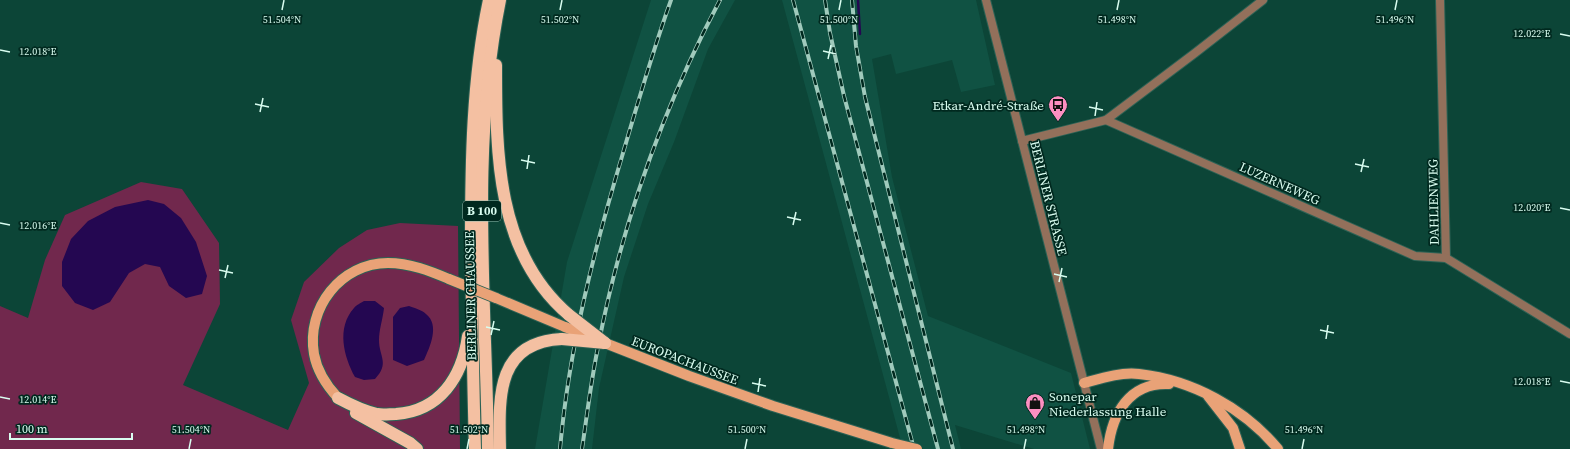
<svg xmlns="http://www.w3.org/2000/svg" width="1570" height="449" viewBox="0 0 1570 449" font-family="'Source Serif 4',serif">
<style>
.built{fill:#105243}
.green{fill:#71284d}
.water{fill:#240751}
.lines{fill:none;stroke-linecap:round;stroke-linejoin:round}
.stream{stroke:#240751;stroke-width:2.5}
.minor-casing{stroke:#2d6255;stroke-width:10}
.major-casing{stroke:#2d6255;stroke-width:12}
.highway-casing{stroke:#2d6255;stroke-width:14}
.minor{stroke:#93705b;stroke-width:8}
.major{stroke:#e9a277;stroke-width:10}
.highway{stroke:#f4c0a2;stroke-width:12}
.rail-casing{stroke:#a0cabc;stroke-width:4}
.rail{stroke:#00291f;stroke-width:2.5;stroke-dasharray:8;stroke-linecap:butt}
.major-bridge-casing{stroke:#2d6255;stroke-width:12;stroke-linecap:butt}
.highway-bridge-casing{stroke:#2d6255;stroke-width:14;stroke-linecap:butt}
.major-bridge{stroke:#e9a277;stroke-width:10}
.highway-bridge{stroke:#f4c0a2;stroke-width:12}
.ticks{fill:none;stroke:#d9fdf0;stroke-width:1.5}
.labels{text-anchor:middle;stroke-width:3.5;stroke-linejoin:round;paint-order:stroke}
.shield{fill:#00291f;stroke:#98bdb1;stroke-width:1}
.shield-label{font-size:12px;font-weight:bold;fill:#d9fdf0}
.poi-label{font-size:13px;fill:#d9fdf0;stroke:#00291f;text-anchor:end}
.street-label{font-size:13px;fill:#d9fdf0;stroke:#00291f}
.ticks-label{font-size:10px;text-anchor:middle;fill:#d9fdf0;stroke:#00291f;stroke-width:3.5;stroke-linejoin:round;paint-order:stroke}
</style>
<rect width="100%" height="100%" fill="#0c4537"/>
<!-- built -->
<g class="built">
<path d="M651 0H735L708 49 674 142 648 204 624 277 599 388 592 449H535L567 262Z"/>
<path d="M782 0H976L995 85 961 92 952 60 896 74 891 54 872 59 892 177 928 316 1071 373 1090 449H1034L955 425 961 449H903Z"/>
</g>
<!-- green -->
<path class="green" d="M141 182 182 189 219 243 220 304 183 385 288 430 309 383 291 320 304 282 339 248 367 230 400 223 458 226 460 449H0V306L28 318 45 260 65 215Z"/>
<!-- water -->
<g class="water">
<path d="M148 200 164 204 181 218 196 242 207 276 202 294 186 298 169 286 160 267 145 264 129 273 110 302 93 310 75 303 62 286V262L71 239 88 221 115 207Z"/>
<path d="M364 301H375L384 308C383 318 379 330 379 340 379 357 390 363 375 379L364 380 355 377C344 357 336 328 354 308 356 305 361 303 364 301Z"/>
<path d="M409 306C414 308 422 310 426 314 440 325 430 347 424 360L407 366 393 360V317L400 308Z"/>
</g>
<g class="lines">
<!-- stream -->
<path class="stream" d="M858 0 860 34"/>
<defs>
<g id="minor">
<path d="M986 0 1101 449"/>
<path d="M1440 0 1446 258 1570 334"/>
<path d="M1106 120 1415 256 1446 258"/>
<path d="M1022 141 1106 120 1195 53 1263 0"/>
</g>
<g id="major">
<path d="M496 298 565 327"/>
<path d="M605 343 689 376 773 406 892 443"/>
<path d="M1084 383C1102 378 1120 372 1139 374 1192 380 1244 408 1278 449"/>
<path d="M1208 396 1233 428 1240 449"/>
<path d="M338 398C326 385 317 371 314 354 306 308 341 263 388 263 410 263 430 271 449 279"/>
<path d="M1108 449C1112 414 1129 382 1169 384"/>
</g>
<g id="highway">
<path d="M496 65C496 154 496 253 569 315"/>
<path d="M338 398C351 405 363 411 377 414 383 415 390 414 396 414 440 411 462 377 468 336"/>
<path d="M356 413 410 443 417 449"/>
<path d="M475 449C473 381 472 312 471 244 471 162 472 80 489 0"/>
<path d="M488 449C486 299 470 148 500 0"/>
<path d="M500 449C499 399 495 342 562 339"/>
</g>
</defs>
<!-- minor casing -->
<use href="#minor" class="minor-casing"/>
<!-- major casing -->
<use href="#major" class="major-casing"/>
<!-- highway casing -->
<use href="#highway" class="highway-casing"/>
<!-- minor -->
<use href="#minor" class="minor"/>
<!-- major -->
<use href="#major" class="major"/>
<!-- highway -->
<use href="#highway" class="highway"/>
<defs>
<g id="rail">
<path d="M793 0 914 449"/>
<path d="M825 0 830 33 844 96 938 449"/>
<path d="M852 0 856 46 865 97 953 449"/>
<path d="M560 449C569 348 594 250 623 153 638 102 653 50 671 0"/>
<path d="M582 449C587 415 591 381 598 347 621 227 663 108 720 0"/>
</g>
</defs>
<!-- rail casing -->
<use href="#rail" class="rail-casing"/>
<!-- rail -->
<use href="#rail" class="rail"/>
<defs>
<g id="major-bridge">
<path d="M449 279 496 298"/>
<path d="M565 327 596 339"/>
<path d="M892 443 917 449"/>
</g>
<g id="highway-bridge">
<path d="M569 315 605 343"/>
<path d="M562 339 605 343"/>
</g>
</defs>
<!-- major-bridge casing -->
<use href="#major-bridge" class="major-bridge-casing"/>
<!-- highway-bridge casing -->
<use href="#highway-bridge" class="highway-bridge-casing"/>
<!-- major-bridge -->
<use href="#major-bridge" class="major-bridge"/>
<!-- highway-bridge -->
<use href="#highway-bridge" class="highway-bridge"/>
</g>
<!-- ticks -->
<path class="ticks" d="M282 10 284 0M560 10 562 0M839 10 841 0M1117 10 1119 0M1395 10 1397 0M1560 34 1570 36M0 50 10 52M823 51 836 54M828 59 831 45M255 104 269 107M1089 107 1103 110M260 112 263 98M1095 116 1097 102M521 160 535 163M1355 164 1369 167M527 169 529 155M1361 172 1364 159M1560 208 1570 210M787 217 801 220M0 223 10 225M793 225 796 212M219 270 233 273M1054 274 1067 277M225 278 228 265M1059 282 1062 268M486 327 500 330M1320 330 1334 333M491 335 494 321M1326 339 1328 325M1560 381 1570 383M752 383 766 386M758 392 760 378M0 397 10 399M189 449 191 439M467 449 469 439M745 449 747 439M1024 449 1026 439M1302 449 1304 439"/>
<!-- icons -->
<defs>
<symbol id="bus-pin" viewBox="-11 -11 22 30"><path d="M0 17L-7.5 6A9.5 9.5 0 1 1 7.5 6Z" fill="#fc8fc1" stroke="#00291f"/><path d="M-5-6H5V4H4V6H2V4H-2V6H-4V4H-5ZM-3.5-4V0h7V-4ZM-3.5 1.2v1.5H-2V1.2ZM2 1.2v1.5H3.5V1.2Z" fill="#111"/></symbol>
<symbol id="shop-pin" viewBox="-11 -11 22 30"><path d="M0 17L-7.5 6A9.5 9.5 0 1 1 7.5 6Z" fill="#fc8fc1" stroke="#00291f"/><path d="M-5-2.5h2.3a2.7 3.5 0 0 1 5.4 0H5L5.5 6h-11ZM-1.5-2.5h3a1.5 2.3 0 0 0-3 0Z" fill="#111"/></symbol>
</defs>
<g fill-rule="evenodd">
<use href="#bus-pin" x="1047" y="94" width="22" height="30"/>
<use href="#shop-pin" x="1024" y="392" width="22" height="30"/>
</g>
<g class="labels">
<!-- shield labels -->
<rect class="shield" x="463" y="201" width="38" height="20" rx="3"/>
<g class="shield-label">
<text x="482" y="215">B 100</text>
</g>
<!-- poi labels -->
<g class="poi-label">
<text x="1044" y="110">Etkar-André-Straße</text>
<text x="1049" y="401" text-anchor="start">Sonepar<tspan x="1049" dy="15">Niederlassung Halle</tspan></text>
</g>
<!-- street labels -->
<g class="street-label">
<text transform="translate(1280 183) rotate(24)" y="5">LUZERNEWEG</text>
<text transform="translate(1049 198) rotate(76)" y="5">BERLINER STRASSE</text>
<text transform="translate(1433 202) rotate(-91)" y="5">DAHLIENWEG</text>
<text transform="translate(470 296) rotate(-91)" y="5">BERLINER CHAUSSEE</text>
<text transform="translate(685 360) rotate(21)" y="5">EUROPACHAUSSEE</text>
</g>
</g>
<g class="ticks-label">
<text x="282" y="23">51.504°N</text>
<text x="560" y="23">51.502°N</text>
<text x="839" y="23">51.500°N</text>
<text x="1117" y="23">51.498°N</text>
<text x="1395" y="23">51.496°N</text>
<text x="1532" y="37">12.022°E</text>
<text x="38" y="55">12.018°E</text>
<text x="1532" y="211">12.020°E</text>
<text x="38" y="229">12.016°E</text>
<text x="1532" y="385">12.018°E</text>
<text x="38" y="403">12.014°E</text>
<text x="191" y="433">51.504°N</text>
<text x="469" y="433">51.502°N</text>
<text x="747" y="433">51.500°N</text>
<text x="1026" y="433">51.498°N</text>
<text x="1304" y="433">51.496°N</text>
</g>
<!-- scale -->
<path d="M10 433v6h122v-6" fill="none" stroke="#d9fdf0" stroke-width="2"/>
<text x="16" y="433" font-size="12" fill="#d9fdf0" stroke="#00291f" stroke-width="3" paint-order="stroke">100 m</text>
</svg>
